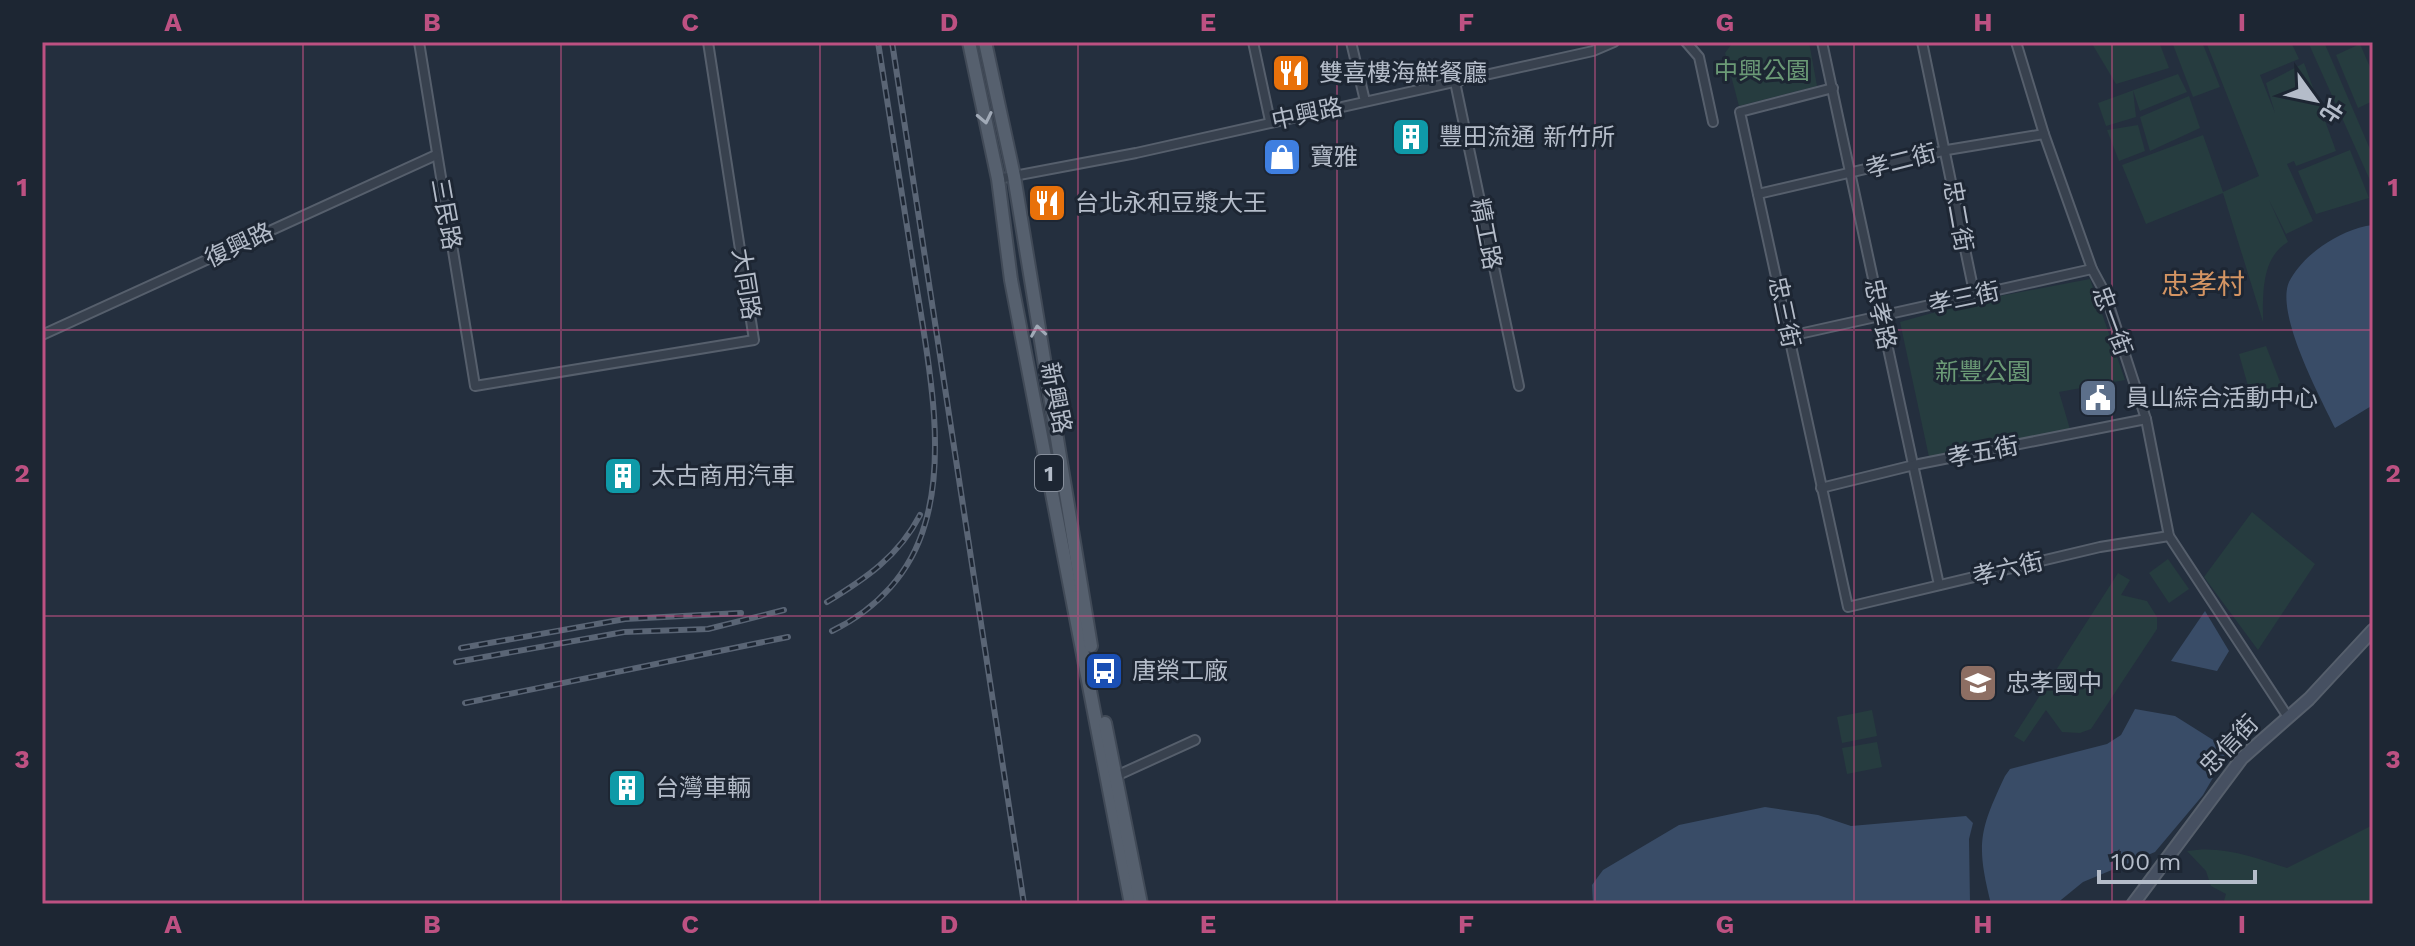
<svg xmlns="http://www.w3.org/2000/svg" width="2415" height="946" viewBox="0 0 2415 946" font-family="'Work Sans','Noto Sans TC',sans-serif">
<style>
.green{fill:#263c3f}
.water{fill:#394c67}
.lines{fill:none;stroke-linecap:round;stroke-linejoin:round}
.street-casing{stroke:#565f6c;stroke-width:12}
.secondary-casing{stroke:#565f6c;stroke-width:15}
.primary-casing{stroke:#414a57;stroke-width:16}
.street{stroke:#38414e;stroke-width:8}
.secondary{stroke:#465061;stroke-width:11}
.primary{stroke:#56606e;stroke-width:12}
.rail-casing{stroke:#5a6575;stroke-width:6}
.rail{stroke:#1d2633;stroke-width:3;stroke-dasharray:9;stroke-linecap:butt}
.oneway{stroke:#a1aab7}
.grid{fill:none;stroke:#bd5182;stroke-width:2;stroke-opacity:0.55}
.labels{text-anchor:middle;stroke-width:6;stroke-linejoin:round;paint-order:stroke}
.shield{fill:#1d2633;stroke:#878f9c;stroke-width:2}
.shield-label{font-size:22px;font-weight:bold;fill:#b4bcc9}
.park-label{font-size:24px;fill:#6b9a76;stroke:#1d2633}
.poi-label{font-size:24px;fill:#b4bcc9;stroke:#1d2633;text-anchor:start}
.street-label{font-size:24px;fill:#b4bcc9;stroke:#1d2633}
.quarter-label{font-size:28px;fill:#d59563;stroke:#1d2633}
.neatline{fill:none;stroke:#bd5182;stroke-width:3}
.grid-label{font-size:26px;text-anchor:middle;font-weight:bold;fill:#bd5182}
</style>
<rect width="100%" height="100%" fill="#242f3e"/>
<!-- green -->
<g class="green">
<path d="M1733 42H1809L1817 86 1739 106 1725 53Z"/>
<path d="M2091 42H2159L2169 68 2116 84Z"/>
<path d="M2172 42H2202L2220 87 2193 97Z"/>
<path d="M2206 42H2291L2299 59 2260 75 2275 113 2266 83 2304 63 2336 151 2296 166 2294 161 2287 164 2313 221 2286 234 2269 200 2288 242C2261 258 2263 294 2263 322L2223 193 2146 224 2122 165 2203 135 2223 192 2259 176Z"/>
<path d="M2308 42H2324L2373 156V187Z"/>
<path d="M2360 44 2373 74V101L2358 108 2336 55Z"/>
<path d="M2178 74 2187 92 2140 111 2133 90 2136 117 2106 126 2098 103Z"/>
<path d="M2189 96 2200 128 2150 151 2140 117Z"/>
<path d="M2138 125 2145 151 2119 161 2107 130Z"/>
<path d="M2350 150 2369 198 2316 214 2298 171Z"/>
<path d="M2090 279 2125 380 2059 392 2070 429 1929 457 1900 322 1979 300Z"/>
<path d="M2266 346 2284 392 2252 400 2239 354Z"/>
<path d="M2252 512 2315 564 2258 650 2204 577Z"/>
<path d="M2168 559 2189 589 2169 603 2149 573Z"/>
<path d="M2118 573 2130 580 2121 595 2147 601 2157 617V629L2091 729 2080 733 2062 732 2046 710 2024 742 2014 736Z"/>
<path d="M1872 710 1877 736 1842 743 1837 717Z"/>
<path d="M1877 742 1882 767 1847 774 1842 748Z"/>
<path d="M2373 825V904H2223L2226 894 2211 886 2206 871 2187 851C2222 845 2254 857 2287 868Z"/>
</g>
<!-- water -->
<g class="water">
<path d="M2373 225V405L2335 428C2321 399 2275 314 2289 282 2296 268 2309 255 2322 246 2337 236 2354 227 2373 225Z"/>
<path d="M2205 611 2229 651 2217 671 2171 661Z"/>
<path d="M2135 709 2175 716 2229 750 2203 795 2155 852 2083 882 2056 904H1991C1976 844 1979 831 2005 776L2010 769 2107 744 2121 735Z"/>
<path d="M1765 807 1818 815 1851 826 1966 816 1973 823 1969 839 1970 904H1593L1592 885 1603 870 1679 825Z"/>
</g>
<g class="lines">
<defs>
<g id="street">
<path d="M419 42 475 386 754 340 708 42"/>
<path d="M1253 42 1270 121"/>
<path d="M1351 42 1365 101"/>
<path d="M1686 42 1699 57 1713 122"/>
<path d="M1822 42 1939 585"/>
<path d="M1922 42 1975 297"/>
<path d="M2016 42 2044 134 2092 269 2105 293 2146 419 2169 536 2288 717"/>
<path d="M1455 82 1519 386"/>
<path d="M1833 88 1740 112 1848 607 2100 547 2169 536"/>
<path d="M998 179 1136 153 1593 51 1614 42"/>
<path d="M1758 194 1947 150 2044 134"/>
<path d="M42 335 436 155"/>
<path d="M1790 336 2092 269"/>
<path d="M1821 488 1914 465 2146 419"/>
<path d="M1116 776 1195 740"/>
</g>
<path id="secondary" d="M2133 904 2242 758 2309 699 2373 630"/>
<g id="primary">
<path d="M969 42 998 179 1011 280 1131 904"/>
<path d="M985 42 1014 176 1091 646"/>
<path d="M1105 723 1141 904"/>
</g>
</defs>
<!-- street casing -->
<use href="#street" class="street-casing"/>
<!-- secondary casing -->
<use href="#secondary" class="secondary-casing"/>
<!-- primary casing -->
<use href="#primary" class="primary-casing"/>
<!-- street -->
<use href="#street" class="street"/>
<!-- secondary -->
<use href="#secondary" class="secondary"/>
<!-- primary -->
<use href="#primary" class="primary"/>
<defs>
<g id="rail">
<path d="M892 42 1024 904"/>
<path d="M827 602C865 579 899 556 920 515"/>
<path d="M832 631C877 609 911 573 925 524 948 448 926 349 914 271 902 195 890 118 878 42"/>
<path d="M461 648 625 619 741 613"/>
<path d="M456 662 624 632 708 629 784 610"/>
<path d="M465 703 788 637"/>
</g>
</defs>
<!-- rail casing -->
<use href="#rail" class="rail-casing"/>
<!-- rail -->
<use href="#rail" class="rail"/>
</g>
<!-- one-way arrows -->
<defs><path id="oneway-chevron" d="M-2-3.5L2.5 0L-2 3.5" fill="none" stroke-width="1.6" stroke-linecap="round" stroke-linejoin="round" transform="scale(2)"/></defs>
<g class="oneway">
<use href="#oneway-chevron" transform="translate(985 118) rotate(78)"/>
<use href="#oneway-chevron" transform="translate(1038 331) rotate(-99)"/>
</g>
<!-- grid -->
<path class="grid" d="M303 42V904M561 42V904M820 42V904M1078 42V904M1337 42V904M1595 42V904M1854 42V904M2112 42V904M42 330H2373M42 616H2373"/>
<!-- icons -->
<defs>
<symbol id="restaurant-square" viewBox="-11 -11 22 22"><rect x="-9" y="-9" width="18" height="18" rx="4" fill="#e8710a" stroke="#1d2633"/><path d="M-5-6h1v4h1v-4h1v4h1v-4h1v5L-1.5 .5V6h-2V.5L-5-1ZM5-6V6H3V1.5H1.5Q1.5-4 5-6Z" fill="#fff"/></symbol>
<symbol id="building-square" viewBox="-11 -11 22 22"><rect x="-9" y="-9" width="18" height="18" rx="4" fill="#0f9aa8" stroke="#1d2633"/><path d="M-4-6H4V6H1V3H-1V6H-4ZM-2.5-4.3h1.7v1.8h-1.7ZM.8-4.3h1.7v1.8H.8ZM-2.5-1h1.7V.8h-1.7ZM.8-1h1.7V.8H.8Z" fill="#fff"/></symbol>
<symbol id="shop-square" viewBox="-11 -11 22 22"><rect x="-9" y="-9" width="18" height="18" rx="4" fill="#3f7fe0" stroke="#1d2633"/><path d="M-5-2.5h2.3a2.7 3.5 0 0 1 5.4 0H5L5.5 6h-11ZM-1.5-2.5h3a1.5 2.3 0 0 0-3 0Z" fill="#fff"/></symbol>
<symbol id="civic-square" viewBox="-11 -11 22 22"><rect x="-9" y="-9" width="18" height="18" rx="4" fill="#5c6f8a" stroke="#1d2633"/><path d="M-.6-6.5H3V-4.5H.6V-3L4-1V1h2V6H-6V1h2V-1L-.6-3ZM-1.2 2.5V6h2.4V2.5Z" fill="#fff"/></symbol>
<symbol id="bus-square" viewBox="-11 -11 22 22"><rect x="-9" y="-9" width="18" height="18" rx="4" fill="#1a4fb4" stroke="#1d2633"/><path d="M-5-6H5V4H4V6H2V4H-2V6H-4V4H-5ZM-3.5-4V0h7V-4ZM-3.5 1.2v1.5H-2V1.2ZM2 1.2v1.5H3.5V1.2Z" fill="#fff"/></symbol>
<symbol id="school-square" viewBox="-11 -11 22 22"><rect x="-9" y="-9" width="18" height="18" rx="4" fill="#8d6e63" stroke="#1d2633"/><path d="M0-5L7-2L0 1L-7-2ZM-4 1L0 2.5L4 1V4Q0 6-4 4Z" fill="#fff"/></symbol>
</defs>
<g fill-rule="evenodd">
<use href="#restaurant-square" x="1269" y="51" width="44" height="44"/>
<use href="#building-square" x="1389" y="115" width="44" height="44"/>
<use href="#shop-square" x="1260" y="135" width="44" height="44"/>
<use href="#restaurant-square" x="1025" y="181" width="44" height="44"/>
<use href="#civic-square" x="2076" y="376" width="44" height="44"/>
<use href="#building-square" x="601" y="454" width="44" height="44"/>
<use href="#bus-square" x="1082" y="649" width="44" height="44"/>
<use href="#school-square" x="1956" y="661" width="44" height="44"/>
<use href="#building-square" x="605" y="766" width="44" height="44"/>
</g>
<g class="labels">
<!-- shield labels -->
<rect class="shield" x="1035" y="455" width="28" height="36" rx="6"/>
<g class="shield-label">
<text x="1049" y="481">1</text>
</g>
<!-- park labels -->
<g class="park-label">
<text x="1762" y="79">中興公園</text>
<text x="1983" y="380">新豐公園</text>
</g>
<!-- poi labels -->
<g class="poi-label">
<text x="1319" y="81">雙喜樓海鮮餐廳</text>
<text x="1439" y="145">豐田流通 新竹所</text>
<text x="1310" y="165">寶雅</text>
<text x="1075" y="211">台北永和豆漿大王</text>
<text x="2126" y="406">員山綜合活動中心</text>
<text x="651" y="484">太古商用汽車</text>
<text x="1132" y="679">唐榮工廠</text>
<text x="2006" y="691">忠孝國中</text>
<text x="655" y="796">台灣車輛</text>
</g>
<!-- street labels -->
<g class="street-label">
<text transform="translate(1307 114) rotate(-12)" y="8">中興路</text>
<text transform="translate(1901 161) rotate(-14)" y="8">孝二街</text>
<text transform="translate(446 214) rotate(80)" y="8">三民路</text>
<text transform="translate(1958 216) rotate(80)" y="8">忠二街</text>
<text transform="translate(1486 234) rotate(79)" y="8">精工路</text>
<text transform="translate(239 245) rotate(-25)" y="8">復興路</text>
<text transform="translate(746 284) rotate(81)" y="8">大同路</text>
<text transform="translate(1964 298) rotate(-12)" y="8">孝三街</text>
<text transform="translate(1784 312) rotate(78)" y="8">忠三街</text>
<text transform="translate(1880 314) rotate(78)" y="8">忠孝路</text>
<text transform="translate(2112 321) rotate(70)" y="8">忠一街</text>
<text transform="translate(1056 398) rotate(79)" y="8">新興路</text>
<text transform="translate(1983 452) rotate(-11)" y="8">孝五街</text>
<text transform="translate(2008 569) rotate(-13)" y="8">孝六街</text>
<text transform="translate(2229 745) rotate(-46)" y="8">忠信街</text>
</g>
<!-- quarter labels -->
<g class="quarter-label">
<text x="2203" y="294">忠孝村</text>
</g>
</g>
<!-- border -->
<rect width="2415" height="946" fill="none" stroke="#1d2633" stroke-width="88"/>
<!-- north arrow -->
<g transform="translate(2315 100) rotate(123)" stroke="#1d2633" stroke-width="6" paint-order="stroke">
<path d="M0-6L14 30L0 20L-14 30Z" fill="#b4bcc9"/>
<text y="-12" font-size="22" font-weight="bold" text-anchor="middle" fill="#b4bcc9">北</text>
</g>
<!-- scale -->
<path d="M2099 870v12h156v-12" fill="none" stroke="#b4bcc9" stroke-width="4"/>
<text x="2111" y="870" font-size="24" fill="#b4bcc9" stroke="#1d2633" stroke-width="6" paint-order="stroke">100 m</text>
<rect x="44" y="44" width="2327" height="858" class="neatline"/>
<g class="grid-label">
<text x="173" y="31">A</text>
<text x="432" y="31">B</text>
<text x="690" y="31">C</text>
<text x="949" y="31">D</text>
<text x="1208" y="31">E</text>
<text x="1466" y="31">F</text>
<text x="1725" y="31">G</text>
<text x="1983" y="31">H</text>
<text x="2242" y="31">I</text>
<text x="22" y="196">1</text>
<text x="2393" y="196">1</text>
<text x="22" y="482">2</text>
<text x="2393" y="482">2</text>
<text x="22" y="768">3</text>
<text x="2393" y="768">3</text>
<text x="173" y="933">A</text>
<text x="432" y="933">B</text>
<text x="690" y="933">C</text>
<text x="949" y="933">D</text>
<text x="1208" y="933">E</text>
<text x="1466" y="933">F</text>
<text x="1725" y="933">G</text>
<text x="1983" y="933">H</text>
<text x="2242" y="933">I</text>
</g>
</svg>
